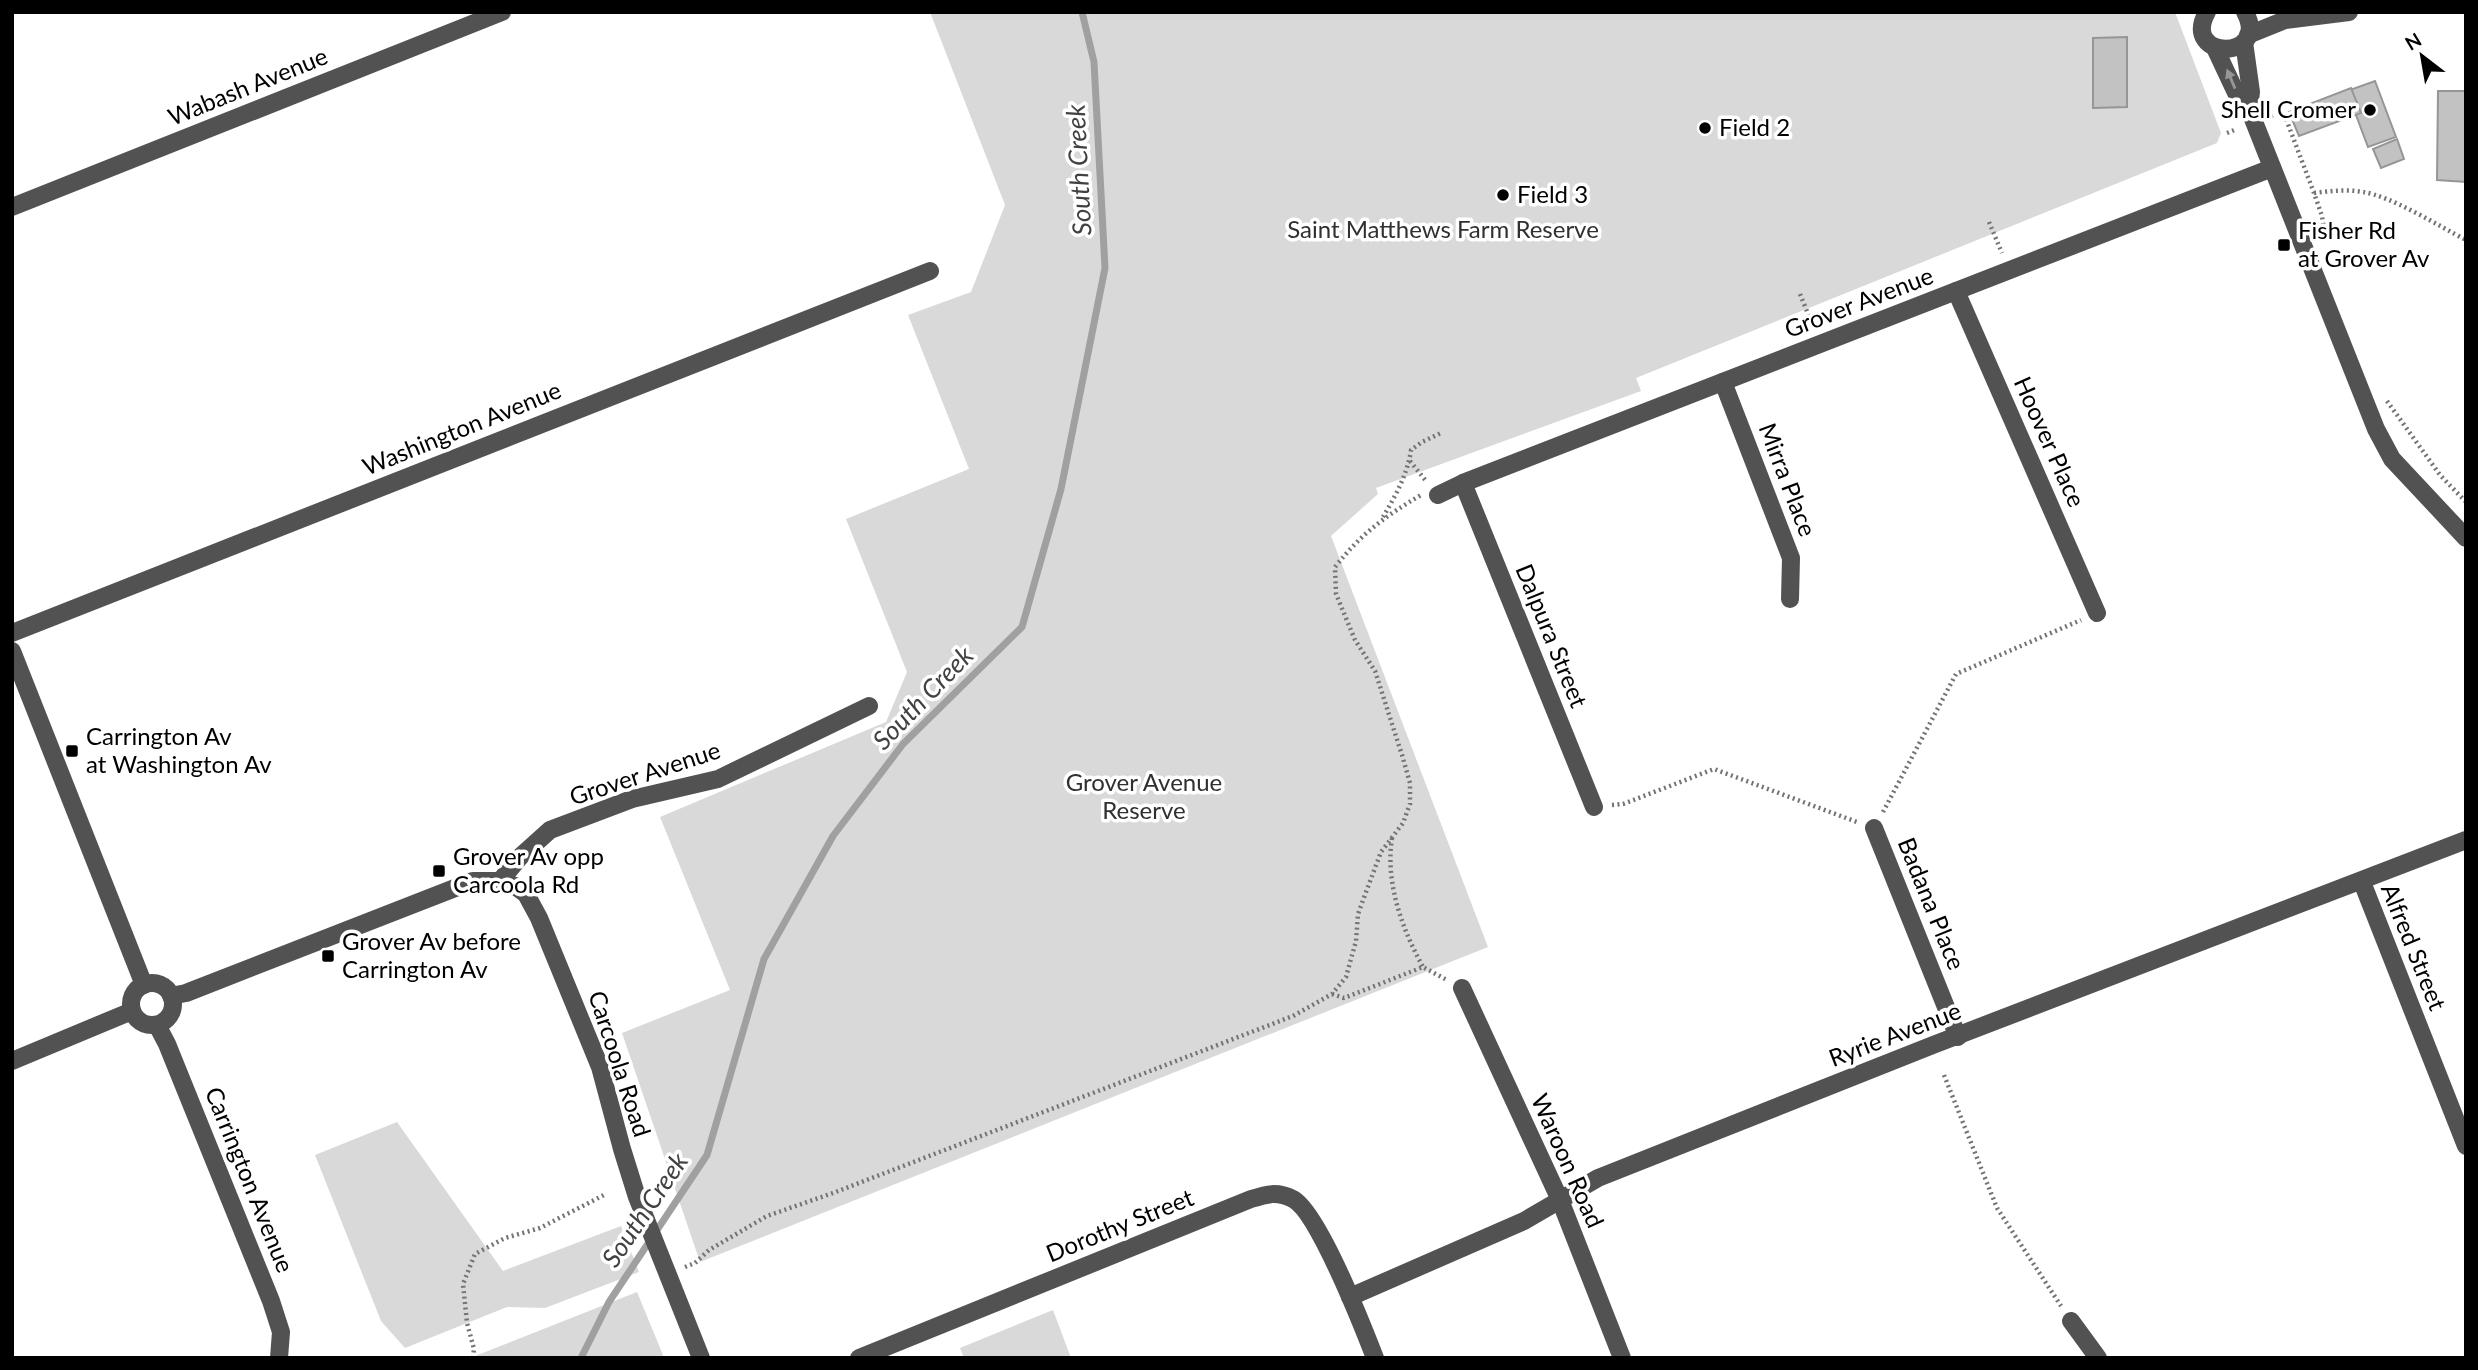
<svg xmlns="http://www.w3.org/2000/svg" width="2478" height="1370" viewBox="0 0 2478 1370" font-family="Lato,sans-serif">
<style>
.green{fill:#d9d9d9}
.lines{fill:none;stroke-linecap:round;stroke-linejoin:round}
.stream{stroke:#a0a0a0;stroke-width:7}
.building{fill:#c2c2c2;stroke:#969696;stroke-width:2}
.path{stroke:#747474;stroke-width:4.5;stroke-dasharray:2 3.5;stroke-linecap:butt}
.minor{stroke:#525252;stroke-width:18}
.oneway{fill:#979797}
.poi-dot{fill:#000;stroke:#fff;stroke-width:2.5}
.labels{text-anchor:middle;stroke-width:7;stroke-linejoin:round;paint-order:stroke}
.street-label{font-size:24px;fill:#000;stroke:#fff}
.poi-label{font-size:24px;fill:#000;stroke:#fff;text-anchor:start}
.park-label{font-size:24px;fill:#303030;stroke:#fff}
.water-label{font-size:26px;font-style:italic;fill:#414141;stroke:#fff}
</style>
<rect width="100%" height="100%" fill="#fff"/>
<!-- green -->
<g class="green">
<path d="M930 12H2175L2221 133 2217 143 1636 378 1641 391 1376 488 1378 494 1331 536 1488 947 700 1262 622 1033 730 990 660 817 886 722 907 672 846 519 969 469 908 315 971 292 1005 205Z"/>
<path d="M397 1122 503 1271 621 1226 639 1272 545 1308 507 1307 405 1348 381 1321 315 1155Z"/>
<path d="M637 1292 663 1355 661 1358H470Z"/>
<path d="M1053 1310 1071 1358H964L960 1348Z"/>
</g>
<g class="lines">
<!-- stream -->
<path class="stream" d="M581 1358 609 1302 707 1155 764 959 833 836 903 744 1022 627 1061 489 1105 268 1094 62 1082 12"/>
</g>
<!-- building -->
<g class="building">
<path d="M2127 37V107L2093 108V38Z"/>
<path d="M2375 81 2396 137 2368 147 2347 91Z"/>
<path d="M2351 88 2361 113 2299 136 2289 112Z"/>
<path d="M2438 91H2466V182L2437 180Z"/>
<path d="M2397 139 2404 159 2381 168 2373 149Z"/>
</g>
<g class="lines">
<!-- path -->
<g class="path">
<path d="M2271 116 2283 111 2314 193 2322 216 2326 243"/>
<path d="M2227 133 2237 129"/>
<path d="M2314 193C2331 191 2346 189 2363 192 2391 196 2439 226 2466 240"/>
<path d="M1989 222 2002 253"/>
<path d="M1800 294 1813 326"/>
<path d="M2387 401 2440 475 2466 502"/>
<path d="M1410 461 1426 481"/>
<path d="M1383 517C1395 497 1408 473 1411 450L1422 442 1441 433"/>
<path d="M1612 805 1623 804 1714 769 1857 822"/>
<path d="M1883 812 1956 674 2081 620"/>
<path d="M1392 838C1385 882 1402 929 1423 967"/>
<path d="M1332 994 1344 998 1423 967 1447 980"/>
<path d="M1944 1075 1997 1208 2061 1306"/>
<path d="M685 1267 695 1263 709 1250 767 1216 833 1193 1293 1016 1332 994 1346 977 1356 941 1358 914 1366 892 1381 852 1403 823 1410 804V783L1402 755 1375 671 1355 640 1336 594 1335 567C1362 533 1384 517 1421 495"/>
<path d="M473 1358 474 1349 467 1323 463 1284 475 1254 505 1238 540 1228 604 1195"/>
</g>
<!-- minor -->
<g class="minor">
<path d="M2207 12C2180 61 2271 61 2245 12"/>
<path d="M2248 35 2285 20 2349 12"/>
<path d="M2244 42 2251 92 2249 109"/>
<path d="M2215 48 2238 97 2249 109 2376 429 2392 459 2466 538"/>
<path d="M12 207 502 12"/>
<path d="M1956 291 2097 613"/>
<path d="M1723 382 1791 558 1790 599"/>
<path d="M1463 483 1594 807"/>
<path d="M1438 495 1463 483 2272 168"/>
<path d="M12 633 930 271"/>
<path d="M12 651 144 985"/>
<path d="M1874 828 1958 1037"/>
<path d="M500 881 520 857 550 830 632 799 718 779 869 706"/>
<path d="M2362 882 2466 1146"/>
<circle cx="152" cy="1004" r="21"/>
<path d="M1462 988 1560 1200 1622 1358"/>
<path d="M171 996 186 993 473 881H500L515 886 526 894 539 918 600 1067 622 1149 637 1197 701 1358"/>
<path d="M157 1025 167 1044 271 1301 281 1332 279 1358"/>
<path d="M12 1061 132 1011"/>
<path d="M1350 1297 1524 1221 1598 1178 1933 1045 2466 840"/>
<path d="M2071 1321 2098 1358"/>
<path d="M859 1358 1251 1199C1267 1194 1277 1191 1293 1199 1318 1212 1363 1327 1375 1358"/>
</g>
</g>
<!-- one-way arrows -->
<defs><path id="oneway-solid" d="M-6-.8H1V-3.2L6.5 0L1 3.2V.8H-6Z" transform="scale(1.75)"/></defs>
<use class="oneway" href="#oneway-solid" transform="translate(2231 79) rotate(-113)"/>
<!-- markers -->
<g class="poi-dot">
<circle cx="2370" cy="110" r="7"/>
<circle cx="1705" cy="128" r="7"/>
<circle cx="1503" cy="195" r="7"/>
<rect x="2277" y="238" width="14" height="14" rx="3.5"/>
<rect x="65" y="744" width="14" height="14" rx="3.5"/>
<rect x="432" y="864" width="14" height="14" rx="3.5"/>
<rect x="321" y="949" width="14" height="14" rx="3.5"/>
</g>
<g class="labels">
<!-- street labels -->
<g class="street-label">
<text transform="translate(248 87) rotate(-22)" y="8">Wabash Avenue</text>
<text transform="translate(1859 303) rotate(-21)" y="8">Grover Avenue</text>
<text transform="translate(462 429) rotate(-22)" y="8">Washington Avenue</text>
<text transform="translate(2049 442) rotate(66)" y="8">Hoover Place</text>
<text transform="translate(1787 480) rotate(69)" y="8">Mirra Place</text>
<text transform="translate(1551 636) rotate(68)" y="8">Dalpura Street</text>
<text transform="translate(645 774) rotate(-18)" y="8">Grover Avenue</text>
<text transform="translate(1931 904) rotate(68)" y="8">Badana Place</text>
<text transform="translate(2413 947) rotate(68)" y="8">Alfred Street</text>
<text transform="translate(1895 1035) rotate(-21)" y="8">Ryrie Avenue</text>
<text transform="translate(619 1064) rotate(72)" y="8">Carcoola Road</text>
<text transform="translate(1567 1161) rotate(66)" y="8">Waroon Road</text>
<text transform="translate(249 1180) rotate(68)" y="8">Carrington Avenue</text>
<text transform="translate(1120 1226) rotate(-22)" y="8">Dorothy Street</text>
</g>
<!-- poi labels -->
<g class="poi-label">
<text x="2356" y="118" text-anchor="end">Shell Cromer</text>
<text x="1719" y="136">Field 2</text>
<text x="1517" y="203">Field 3</text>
<text x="2298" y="239">Fisher Rd<tspan x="2298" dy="28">at Grover Av</tspan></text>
<text x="86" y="745">Carrington Av<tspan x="86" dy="28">at Washington Av</tspan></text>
<text x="453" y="865">Grover Av opp<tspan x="453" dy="28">Carcoola Rd</tspan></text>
<text x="342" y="950">Grover Av before<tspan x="342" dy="28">Carrington Av</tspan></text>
</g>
<!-- park labels -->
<g class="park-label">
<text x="1443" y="238">Saint Matthews Farm Reserve</text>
<text x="1144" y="791">Grover Avenue<tspan x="1144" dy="28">Reserve</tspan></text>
</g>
<!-- water labels -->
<g class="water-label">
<text transform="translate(1079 170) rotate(-93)" y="9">South Creek</text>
<text transform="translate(923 698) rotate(-46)" y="9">South Creek</text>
<text transform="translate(645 1210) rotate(-56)" y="9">South Creek</text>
</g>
</g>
<!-- border -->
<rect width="2478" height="1370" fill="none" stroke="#000000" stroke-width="28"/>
<!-- north arrow -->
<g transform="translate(2422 56) rotate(329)" stroke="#ffffff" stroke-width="5" paint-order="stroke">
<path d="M0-5L12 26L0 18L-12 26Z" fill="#000000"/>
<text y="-10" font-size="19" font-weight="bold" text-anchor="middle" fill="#000000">N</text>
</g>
</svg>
